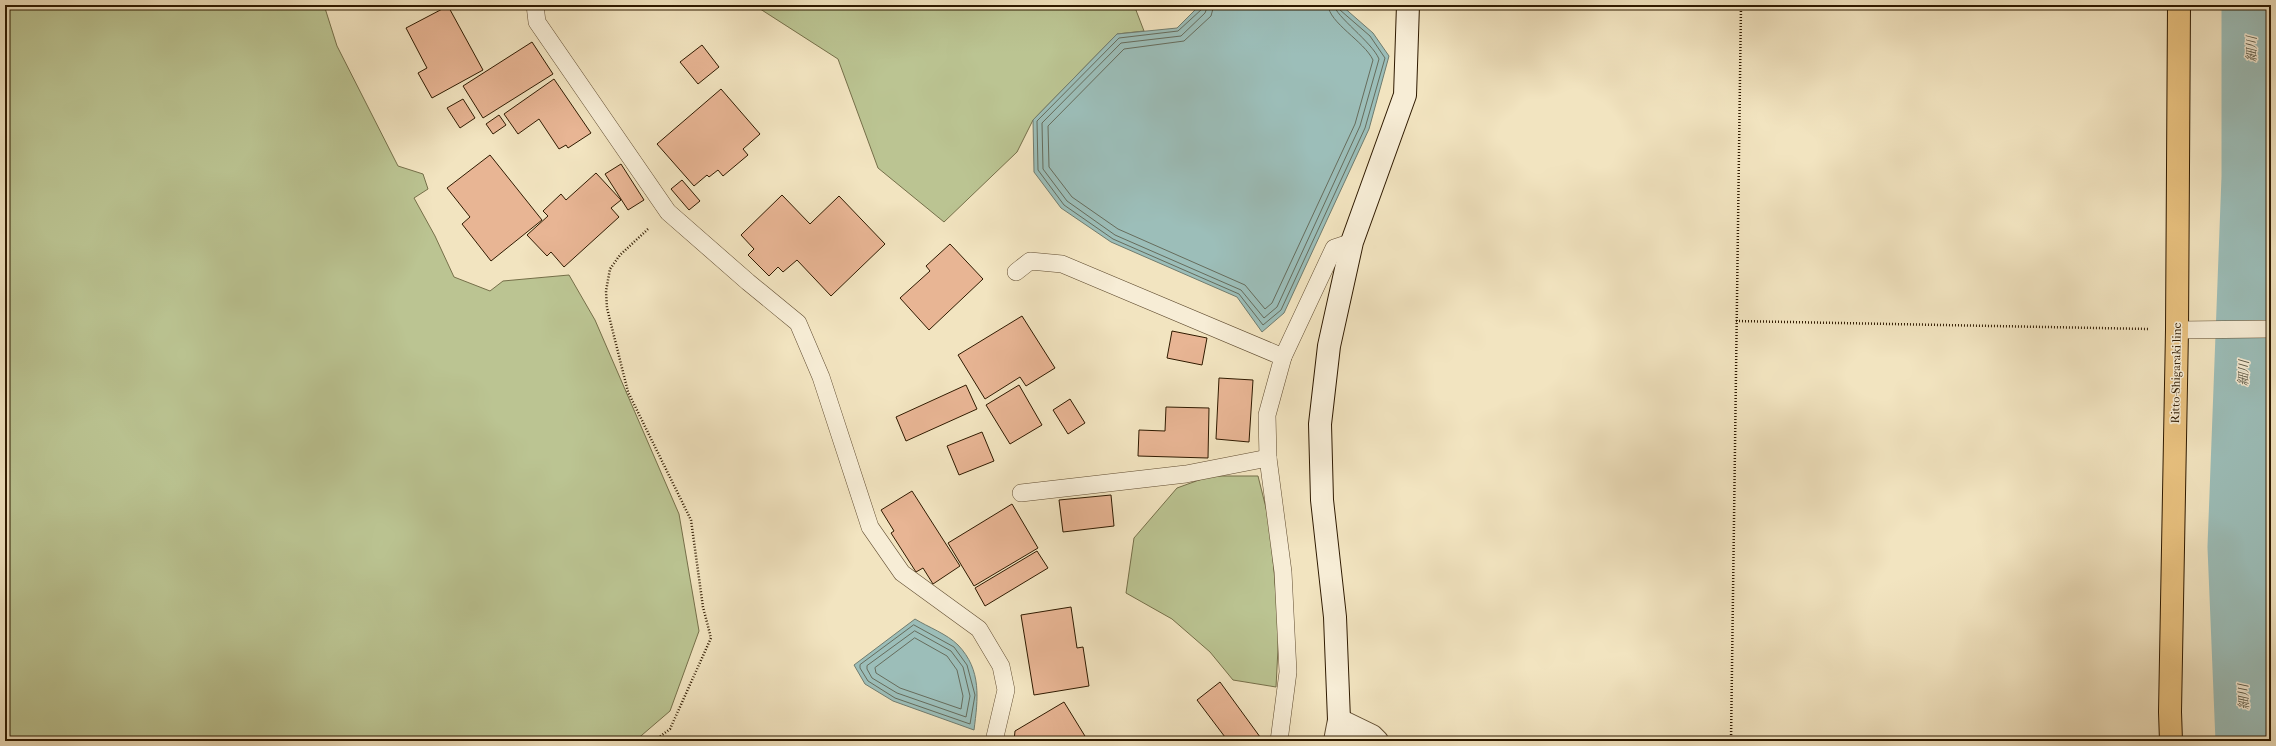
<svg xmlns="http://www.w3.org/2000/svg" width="2276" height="746" viewBox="0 0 2276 746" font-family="'IM FELL French Canon','Noto Serif JP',serif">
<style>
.green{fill:#bbc492;stroke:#756f49}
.water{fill:#9cbeb9;stroke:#707c6f}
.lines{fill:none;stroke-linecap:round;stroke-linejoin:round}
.shore{stroke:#666c5c;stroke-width:1}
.river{stroke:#9cbeb9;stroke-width:59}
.building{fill:#e8b594;stroke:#2f1a00}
.lane-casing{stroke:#604c30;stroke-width:18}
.street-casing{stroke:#604c30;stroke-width:24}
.secondary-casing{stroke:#2f1a00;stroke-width:24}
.primary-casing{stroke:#2f1a00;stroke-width:24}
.path{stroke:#2f1a00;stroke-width:2.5;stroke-dasharray:1 2;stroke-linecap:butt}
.lane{stroke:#f7edd6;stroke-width:17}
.street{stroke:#f7edd6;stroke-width:22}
.secondary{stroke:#f7edd6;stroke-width:22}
.primary{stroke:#e9c280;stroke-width:22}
.labels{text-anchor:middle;stroke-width:3;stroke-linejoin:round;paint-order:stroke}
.street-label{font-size:12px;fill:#2f1a00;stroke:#f7edd6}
.water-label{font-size:13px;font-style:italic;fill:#555341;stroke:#f7edd6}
</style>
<rect width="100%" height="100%" fill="#f2e4c0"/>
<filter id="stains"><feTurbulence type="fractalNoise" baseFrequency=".005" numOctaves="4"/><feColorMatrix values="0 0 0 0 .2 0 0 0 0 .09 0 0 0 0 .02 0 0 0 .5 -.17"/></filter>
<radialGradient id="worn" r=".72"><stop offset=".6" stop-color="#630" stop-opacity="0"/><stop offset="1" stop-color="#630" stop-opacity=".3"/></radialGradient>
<!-- green -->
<g class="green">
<path d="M5 5H324L337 46 398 166 423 174 428 189 414 198 435 236 454 277 490 291 503 281 569 275 595 320 679 514 699 631 670 711 635 741H5Z"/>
<path d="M754 5H1134L1144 31 1117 34 1033 120 1017 152 944 222 878 168 838 59Z"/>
<path d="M1210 476H1258L1270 524 1279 629 1276 687 1233 680 1210 652 1172 619 1126 593 1134 538 1177 488Z"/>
</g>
<!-- water -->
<g class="water">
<path d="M1200 5H1341L1373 33 1389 56 1369 129 1284 313 1262 332 1237 297 1111 242 1061 208 1034 172 1033 120 1117 34 1177 28Z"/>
<path d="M915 619C928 627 947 634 958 645 982 670 978 699 974 730L893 701 865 684 854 665Z"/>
</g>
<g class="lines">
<!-- shore -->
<g class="shore">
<path d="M1203 5 1202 9 1178 31 1119 38 1037 121 1038 170 1064 205 1113 239 1239 294 1263 325 1281 310 1365 128 1385 58 1370 36 1340 10 1339 5"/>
<path d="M1208 5 1205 13 1181 36 1121 43 1042 123 1043 169 1067 201 1115 235 1241 290 1264 318 1277 307 1360 126 1379 59C1372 42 1335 16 1334 5"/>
<path d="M1214 5 1211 16 1184 41 1124 49 1048 126 1049 167 1072 197 1118 229 1245 285 1265 309 1272 303 1355 124 1373 60C1364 41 1329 23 1328 5"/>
<path d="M914 625 954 647 967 665 975 695 970 724 895 698 868 681 860 668V665Z"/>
<path d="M915 631 951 651 963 667 970 696 966 717 897 693 872 678 867 669V666Z"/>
<path d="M915 638 947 656 957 670 963 696 961 709 900 688 876 673 875 668Z"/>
</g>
<!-- river -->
<path class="river" d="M2245 741 2237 547 2251 177V5"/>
</g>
<!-- building -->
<g class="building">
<path d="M448 6 483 70 432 98 418 73 427 68 406 28Z"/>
<path d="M532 42 553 74 483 118 463 86Z"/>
<path d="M702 45 719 67 698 84 680 62Z"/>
<path d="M554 79 591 133 568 148 566 145 559 149 539 119 518 134 504 114Z"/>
<path d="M721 89 760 134 743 149 748 155 723 176 718 170 709 177 707 175 694 186 657 144Z"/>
<path d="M463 99 475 118 460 128 447 108Z"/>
<path d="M499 115 506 125 493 134 486 124Z"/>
<path d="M490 155 542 220 491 261 462 224 470 217 447 188Z"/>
<path d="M621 164 644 200 628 210 605 174Z"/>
<path d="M596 173 621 200 611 208 619 217 564 267 551 252 547 256 527 235 548 216 543 211 561 194 566 200Z"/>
<path d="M682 180 700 201 689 210 671 189Z"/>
<path d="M782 195 810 224 839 196 885 244 831 296 797 260 783 272 778 267 769 276 748 255 754 249 741 235Z"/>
<path d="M950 244 983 279 929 330 900 298 930 271 926 266Z"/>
<path d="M1022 316 1055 368 1026 386 1020 377 985 399 958 355Z"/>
<path d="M1172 331 1207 338 1202 365 1167 358Z"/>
<path d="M1219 378 1253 380 1249 442 1216 439Z"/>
<path d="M966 385 977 409 906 441 896 417Z"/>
<path d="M1019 385 1042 425 1010 444 986 405Z"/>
<path d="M1070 399 1085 423 1068 434 1053 410Z"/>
<path d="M1166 407 1209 408 1208 458 1138 456 1139 430 1165 431Z"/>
<path d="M982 432 994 461 959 475 947 446Z"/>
<path d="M912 491 960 566 933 584 923 568 916 572 891 533 894 531 881 510Z"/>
<path d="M1111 495 1114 526 1063 532 1059 500Z"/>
<path d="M1012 504 1038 548 974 586 948 543Z"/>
<path d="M1037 551 1048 568 985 606 975 588Z"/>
<path d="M1071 607 1077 648 1083 647 1089 686 1034 695 1021 615Z"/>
<path d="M1220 682 1263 741H1228L1197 700Z"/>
<path d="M1064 702 1088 741H1014L1015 731Z"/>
</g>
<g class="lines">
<defs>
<g id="lane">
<path d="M535 5 537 22 668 212 748 282 798 323 821 377 870 527 902 573 979 629 1001 666 1006 690 994 741"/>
<path d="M1016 272 1030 261 1062 264 1283 357"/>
<path d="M2177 330 2271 329"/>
<path d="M1021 493 1186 474 1268 458"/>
<path d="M1279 741 1288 672 1283 572 1268 458 1267 415 1283 357 1334 248 1352 242"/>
</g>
<path id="street" d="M1335 741 1339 720 1372 736 1377 741"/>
<path id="secondary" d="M1339 720 1335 617 1322 500 1320 424 1329 346 1352 242 1405 95 1408 5"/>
<path id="primary" d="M2171 741 2170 712 2177 330 2179 5"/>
</defs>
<!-- lane casing -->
<use href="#lane" class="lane-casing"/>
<!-- street casing -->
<use href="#street" class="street-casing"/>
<!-- secondary casing -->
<use href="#secondary" class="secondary-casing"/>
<!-- primary casing -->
<use href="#primary" class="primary-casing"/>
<!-- path -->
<g class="path">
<path d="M648 229 620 255 610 269 606 291 607 308 628 392 691 520 703 607 711 638 670 729 654 741"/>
<path d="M1736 321 2149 329"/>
<path d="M1731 741 1741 5"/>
</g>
<!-- lane -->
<use href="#lane" class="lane"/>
<!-- street -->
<use href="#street" class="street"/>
<!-- secondary -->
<use href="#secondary" class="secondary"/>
<!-- primary -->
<use href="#primary" class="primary"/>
</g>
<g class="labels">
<!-- street labels -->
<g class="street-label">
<text transform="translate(2176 373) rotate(-89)" y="4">Ritto-Shigaraki line</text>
</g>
<!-- water labels -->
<g class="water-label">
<text transform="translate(2251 49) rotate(-90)" y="5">細川</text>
<text transform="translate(2243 373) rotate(-88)" y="5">細川</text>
<text transform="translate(2243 697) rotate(-92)" y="5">細川</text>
</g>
</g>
<!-- margin -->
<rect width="2276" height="746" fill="none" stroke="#f2e4c0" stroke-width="20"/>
<rect x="6" y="6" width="2264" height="734" fill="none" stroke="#2f1a00" stroke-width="2"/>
<rect x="10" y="10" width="2256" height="726" fill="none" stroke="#2f1a00"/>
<rect width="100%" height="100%" filter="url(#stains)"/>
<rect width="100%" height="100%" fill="url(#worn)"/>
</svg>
